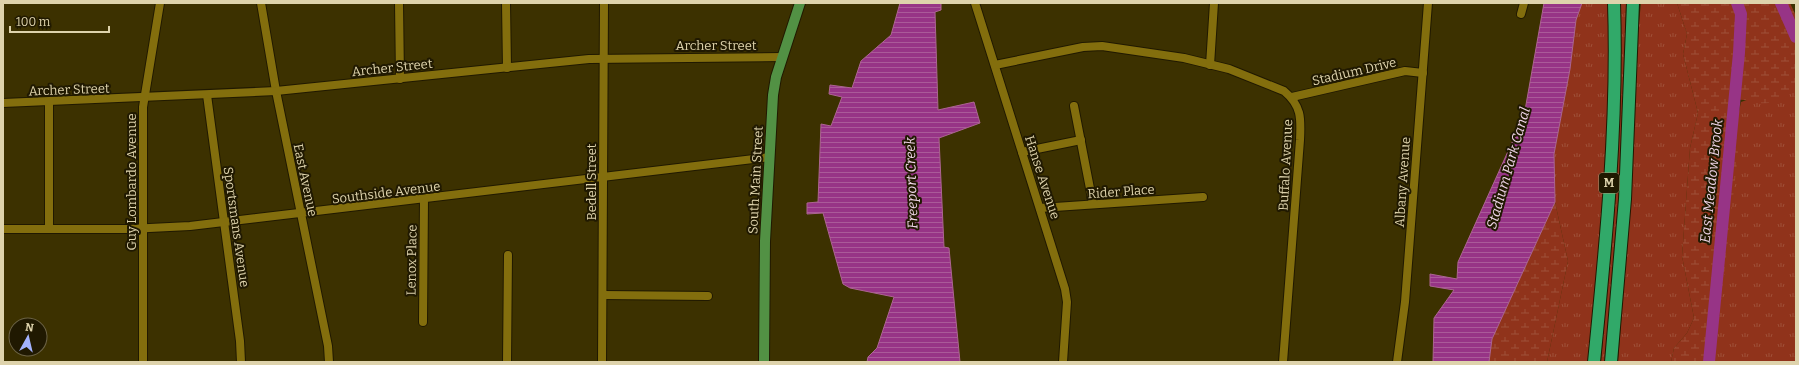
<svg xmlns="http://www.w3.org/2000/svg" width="1799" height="365" viewBox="0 0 1799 365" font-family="Bitter,serif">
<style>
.grass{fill:url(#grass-tufts)}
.wetland{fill:url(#wetland-marsh)}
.water{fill:url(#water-rules);stroke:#ac6491}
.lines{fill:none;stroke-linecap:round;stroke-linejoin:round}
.river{stroke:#973486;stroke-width:12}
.minor-casing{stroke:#201901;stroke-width:10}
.major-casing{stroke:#201901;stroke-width:12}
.highway-casing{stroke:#201901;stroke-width:14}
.minor{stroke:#836e0d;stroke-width:8}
.major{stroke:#529144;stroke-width:10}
.highway{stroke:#31a969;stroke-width:12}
.labels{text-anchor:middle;stroke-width:4;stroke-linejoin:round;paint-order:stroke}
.shield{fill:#201901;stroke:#a59b79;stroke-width:1}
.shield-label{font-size:12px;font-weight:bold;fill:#ded3ac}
.street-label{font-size:13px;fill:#ded3ac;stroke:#201901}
.water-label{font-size:14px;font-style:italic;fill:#f0d6e9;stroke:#201901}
</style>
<defs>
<pattern id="grass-tufts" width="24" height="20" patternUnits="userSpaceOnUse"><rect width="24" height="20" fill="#90331b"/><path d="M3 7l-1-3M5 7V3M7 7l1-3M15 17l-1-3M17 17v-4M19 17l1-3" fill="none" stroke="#9f5039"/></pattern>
<pattern id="wetland-marsh" width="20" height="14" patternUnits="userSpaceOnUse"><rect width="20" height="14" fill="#90331b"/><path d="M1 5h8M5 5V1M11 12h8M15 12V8" fill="none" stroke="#9f5039"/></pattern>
<pattern id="water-rules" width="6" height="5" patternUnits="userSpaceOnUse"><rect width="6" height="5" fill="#973486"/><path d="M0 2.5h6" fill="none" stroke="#aa5a99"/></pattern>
</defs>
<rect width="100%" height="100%" fill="#3c3100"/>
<!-- grass -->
<g class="grass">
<path d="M1582 3H1608C1611 123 1600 243 1590 362H1547L1568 261 1555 202 1554 154 1570 69 1576 20Z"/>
<path d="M1621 3H1626C1623 123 1618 243 1605 362H1601C1611 242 1619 123 1621 3Z"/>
<path d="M1641 3H1677L1687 34 1683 54 1698 113 1690 148 1682 256 1694 318 1687 333 1674 348 1671 362H1618L1627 246 1633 158 1637 43Z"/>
<path d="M1796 83V362H1709L1732 145 1741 102Z"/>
</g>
<!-- wetland -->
<g class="wetland">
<path d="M1677 3H1790L1796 16V88C1787 93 1778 101 1768 103 1758 105 1747 98 1737 100L1735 121 1738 154 1714 362H1671L1674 348 1687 333 1694 318 1682 256 1690 148 1698 113 1683 54 1687 34Z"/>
<path d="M1555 202 1568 261 1547 362H1489L1492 339Z"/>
</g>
<!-- water -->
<g class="water">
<path d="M900 3H941V10L935 12 938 110 974 102 980 123 939 138 944 247 949 248 960 362H867L868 357 877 348 894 297 850 288 843 284 823 213 807 214V203L818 202 821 124 831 126 842 97 829 94 830 85 852 88 861 61 891 35Z"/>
<path d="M1544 3H1582L1576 20 1570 69 1554 154 1555 202 1492 339 1489 362H1433L1434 318 1454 290 1430 286V274L1457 279 1458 262 1524 116Z"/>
</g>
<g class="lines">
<!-- river -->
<g class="river">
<path d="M1781 3 1796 37"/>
<path d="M1709 362 1739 53 1741 14 1737 3"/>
</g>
<defs>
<g id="minor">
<path d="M261 3 276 91 328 346 329 362"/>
<path d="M399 3 400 79"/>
<path d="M506 3 507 68"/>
<path d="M975 3 1065 289 1067 302 1063 362"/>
<path d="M1521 14 1524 3"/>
<path d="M995 65 1083 47 1102 46 1184 58 1229 69 1284 91C1302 106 1301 119 1300 140L1283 362"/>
<path d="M1210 65 1214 3"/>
<path d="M207 95 240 341 241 362"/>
<path d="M1292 97 1405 71 1423 73"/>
<path d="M49 102V229"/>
<path d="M3 103 276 91 589 59 783 57"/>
<path d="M1074 106 1093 204"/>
<path d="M1022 152 1081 140"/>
<path d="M1040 208 1203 197"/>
<path d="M3 229H129L190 226 770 157"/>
<path d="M603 295 708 296"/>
<path d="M423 322 424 199"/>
<path d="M143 362V107L160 3"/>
<path d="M507 362 508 255"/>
<path d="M602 362 604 3"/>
<path d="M1397 362 1405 302 1428 3"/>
</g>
<path id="major" d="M764 362 765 241 773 95 776 77 800 3"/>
<g id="highway">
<path d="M1594 362C1606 243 1618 123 1614 3"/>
<path d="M1611 362 1625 199 1633 3"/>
</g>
</defs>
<!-- minor casing -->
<use href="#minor" class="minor-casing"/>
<!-- major casing -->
<use href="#major" class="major-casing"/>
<!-- highway casing -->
<use href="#highway" class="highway-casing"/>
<!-- minor -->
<use href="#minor" class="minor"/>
<!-- major -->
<use href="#major" class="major"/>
<!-- highway -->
<use href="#highway" class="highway"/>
</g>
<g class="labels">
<!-- shield labels -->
<rect class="shield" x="1599" y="173" width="20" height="20" rx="3"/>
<g class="shield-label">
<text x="1609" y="187">M</text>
</g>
<!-- street labels -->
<g class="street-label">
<text x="716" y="50">Archer Street</text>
<text transform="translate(392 67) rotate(-6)" y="5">Archer Street</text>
<text transform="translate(1354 71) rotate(-13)" y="5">Stadium Drive</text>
<text transform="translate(69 89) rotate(-2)" y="5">Archer Street</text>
<text transform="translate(1285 165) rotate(-87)" y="5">Buffalo Avenue</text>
<text transform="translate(1043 177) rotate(72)" y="5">Hanse Avenue</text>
<text transform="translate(306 180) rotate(78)" y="5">East Avenue</text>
<text transform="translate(755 180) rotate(-87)" y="5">South Main Street</text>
<text transform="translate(131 182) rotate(-90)" y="5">Guy Lombardo Avenue</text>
<text transform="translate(591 182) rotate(-90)" y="5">Bedell Street</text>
<text transform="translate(1402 182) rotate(-86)" y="5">Albany Avenue</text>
<text transform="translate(1121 191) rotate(-4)" y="5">Rider Place</text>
<text transform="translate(386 192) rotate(-7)" y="5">Southside Avenue</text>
<text transform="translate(237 227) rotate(82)" y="5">Sportsmans Avenue</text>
<text transform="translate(411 260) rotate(-89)" y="5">Lenox Place</text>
</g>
<!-- water labels -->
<g class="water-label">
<text transform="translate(1508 168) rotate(-74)" y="5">Stadium Park Canal</text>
<text transform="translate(1711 181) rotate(-84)" y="5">East Meadow Brook</text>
<text transform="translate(911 183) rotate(-92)" y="5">Freeport Creek</text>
</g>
</g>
<!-- border -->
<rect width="1799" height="365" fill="none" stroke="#ded3ac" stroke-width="8"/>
<!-- north arrow -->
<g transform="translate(28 337) rotate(8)"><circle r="19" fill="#201901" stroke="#6c6345"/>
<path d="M0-3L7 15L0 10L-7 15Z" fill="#a3b2fd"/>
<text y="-6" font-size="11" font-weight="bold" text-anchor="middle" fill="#ded3ac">N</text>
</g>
<!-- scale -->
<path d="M10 26v6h99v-6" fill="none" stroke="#ded3ac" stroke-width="2"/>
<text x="16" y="26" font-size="12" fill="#ded3ac" stroke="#201901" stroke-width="3" paint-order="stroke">100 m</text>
</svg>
